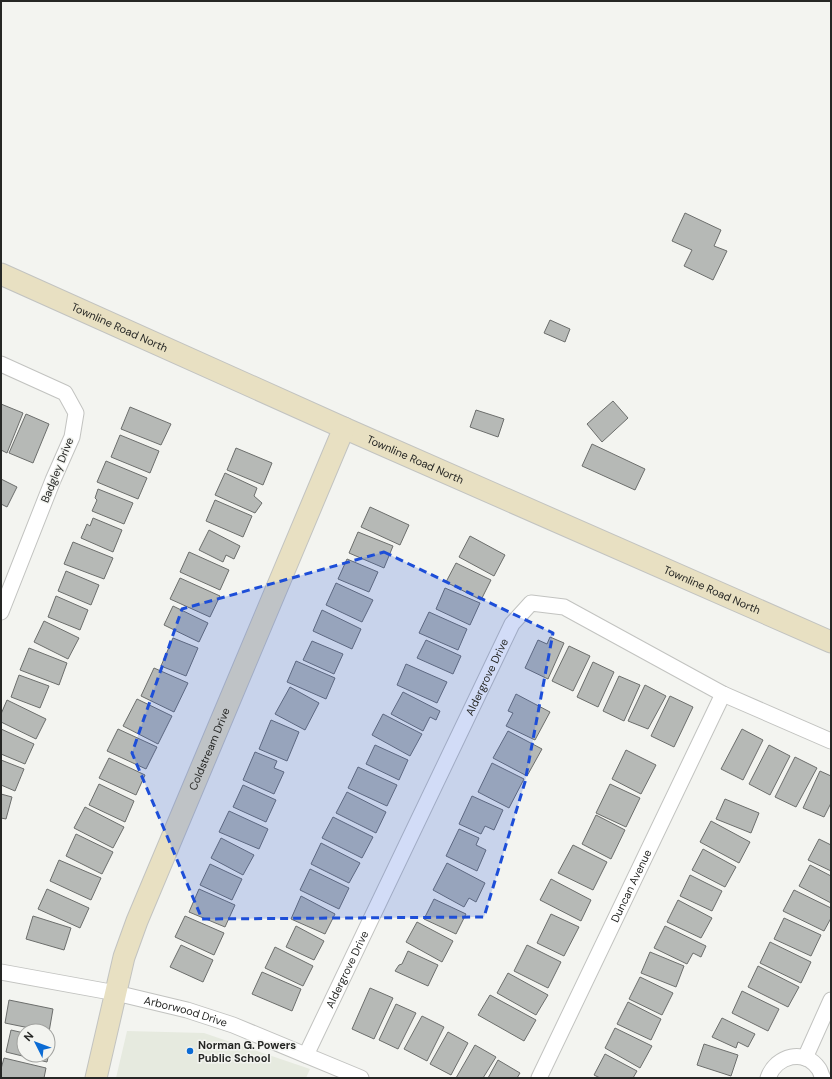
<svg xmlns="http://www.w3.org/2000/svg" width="832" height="1079" viewBox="0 0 832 1079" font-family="'DM Sans',sans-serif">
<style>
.built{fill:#e6eadf}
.building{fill:#b6b9b6;stroke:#6c6e6c}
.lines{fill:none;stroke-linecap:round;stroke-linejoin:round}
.street-casing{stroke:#c2c3c0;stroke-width:17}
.secondary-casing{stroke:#c2c3c0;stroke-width:23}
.street{stroke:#fff;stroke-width:15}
.secondary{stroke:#e8e0c2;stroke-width:21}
.marked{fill:#1d4ed8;fill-opacity:0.2;stroke:#1d4ed8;stroke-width:3;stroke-dasharray:8 5;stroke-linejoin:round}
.poi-dot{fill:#0b6bd4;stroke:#f3f4f0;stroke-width:1.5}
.labels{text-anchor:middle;stroke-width:3;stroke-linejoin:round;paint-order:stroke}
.street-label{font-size:11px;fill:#262725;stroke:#f3f4f0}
.poi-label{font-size:11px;font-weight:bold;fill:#262725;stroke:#f3f4f0;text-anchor:start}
</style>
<rect width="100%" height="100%" fill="#f3f4f0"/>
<!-- built -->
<path class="built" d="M127 1031 204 1033 310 1069 306 1078H116Z"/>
<!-- building -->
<g class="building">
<path d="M685 213 721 230 714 246 727 251 713 280 684 266 692 250 672 241Z"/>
<path d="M550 320 570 329 565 342 544 333Z"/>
<path d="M613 401 628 418 602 442 587 424Z"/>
<path d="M1 404 23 413 7 453 1 450Z"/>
<path d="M130 407 171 424 161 445 121 429Z"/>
<path d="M476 410 504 419 498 437 470 427Z"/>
<path d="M26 414 49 424 33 463 9 453Z"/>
<path d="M120 435 159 451 150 473 111 457Z"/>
<path d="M592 444 645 469 635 490 582 466Z"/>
<path d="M236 448 272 463 263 485 227 470Z"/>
<path d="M106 461 147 478 138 499 97 482Z"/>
<path d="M225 473 257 488 254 496 262 503 255 513 215 495Z"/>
<path d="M1 479 17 487 7 507 1 504Z"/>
<path d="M98 489 133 503 124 524 92 511 97 500 95 498Z"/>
<path d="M215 500 252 516 243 537 206 521Z"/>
<path d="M370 507 409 525 400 545 361 527Z"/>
<path d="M93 518 122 530 113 552 81 538 87 524 90 526Z"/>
<path d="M209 530 240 546 234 559 226 555 223 562 199 550Z"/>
<path d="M358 532 393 546 384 568 349 553Z"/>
<path d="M470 536 505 555 494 576 459 557Z"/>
<path d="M73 542 113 558 104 579 64 564Z"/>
<path d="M189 552 229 570 220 590 180 572Z"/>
<path d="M347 559 378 572 369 592 338 579Z"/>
<path d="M456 563 491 580 481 600 446 582Z"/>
<path d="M66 571 99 585 91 605 58 591Z"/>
<path d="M180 578 220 596 210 617 170 599Z"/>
<path d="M336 583 373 600 362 622 326 605Z"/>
<path d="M445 588 480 603 470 625 436 609Z"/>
<path d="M56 596 88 610 80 630 48 617Z"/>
<path d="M173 606 208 623 199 642 164 625Z"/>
<path d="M322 610 361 629 352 649 313 631Z"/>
<path d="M429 612 467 629 458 650 419 633Z"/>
<path d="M44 621 79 638 68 659 34 642Z"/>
<path d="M550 637 564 643 548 679 525 668 538 640 547 644Z"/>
<path d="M173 638 198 648 186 676 161 666Z"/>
<path d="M426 640 461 656 453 674 417 658Z"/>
<path d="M312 641 343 654 334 674 303 660Z"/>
<path d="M569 646 590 656 573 691 552 681Z"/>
<path d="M29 648 67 663 59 685 20 670Z"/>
<path d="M296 661 335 678 326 699 287 682Z"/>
<path d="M593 662 614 672 598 707 577 697Z"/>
<path d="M406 664 447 682 437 703 397 685Z"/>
<path d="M154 668 188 683 174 712 141 696Z"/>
<path d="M19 675 49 686 40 708 11 697Z"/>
<path d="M619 676 640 685 624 721 603 711Z"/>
<path d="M645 685 666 696 648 729 628 721Z"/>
<path d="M290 687 319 703 305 730 275 714Z"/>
<path d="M403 692 440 711 436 720 430 717 423 731 391 714Z"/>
<path d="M516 694 550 712 535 740 506 726 513 713 508 711Z"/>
<path d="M670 696 693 707 674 747 651 736Z"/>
<path d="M137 699 172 716 158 744 123 726Z"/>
<path d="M7 700 46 719 36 739 1 722V714Z"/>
<path d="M383 714 422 734 410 756 372 735Z"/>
<path d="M271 720 299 732 287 761 259 749Z"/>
<path d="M1 729 34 744 25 764 1 754Z"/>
<path d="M118 729 157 747 146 769 107 751Z"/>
<path d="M742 729 763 740 743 780 721 769Z"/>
<path d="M508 731 542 749 527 776 493 758Z"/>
<path d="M375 745 408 760 399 780 366 764Z"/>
<path d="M769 745 790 756 770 795 749 784Z"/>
<path d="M626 750 656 765 641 794 612 779Z"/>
<path d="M255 752 277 761 274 768 284 772 274 794 243 780Z"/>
<path d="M795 757 817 768 796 807 775 797Z"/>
<path d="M109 758 145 775 136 795 99 778Z"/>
<path d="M1 760 24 769 15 791 1 785Z"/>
<path d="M492 763 524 779 509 808 478 792Z"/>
<path d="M358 767 397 785 387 806 348 788Z"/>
<path d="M820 771 831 776V803L824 817 803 808Z"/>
<path d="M99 784 134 801 125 822 89 805Z"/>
<path d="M610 784 640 798 626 827 596 813Z"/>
<path d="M243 785 276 800 266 822 233 807Z"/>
<path d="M347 792 386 812 376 833 336 813Z"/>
<path d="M1 794 12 797 6 819 1 818Z"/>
<path d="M472 796 503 810 494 830 485 826 481 834 459 824Z"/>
<path d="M725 799 759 813 751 833 716 819Z"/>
<path d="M85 807 124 827 113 848 74 828Z"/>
<path d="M229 811 268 829 259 849 219 832Z"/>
<path d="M596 815 625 830 611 859 582 844Z"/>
<path d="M333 817 373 837 362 858 322 838Z"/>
<path d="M711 821 750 842 739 863 700 842Z"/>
<path d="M459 829 479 838 476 845 486 850 477 871 446 856Z"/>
<path d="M76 834 113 852 102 874 66 856Z"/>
<path d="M221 838 254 855 243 875 211 858Z"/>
<path d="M819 839 831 845V871L808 860Z"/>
<path d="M321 843 360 863 349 883 311 864Z"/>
<path d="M573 845 607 862 593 890 558 873Z"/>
<path d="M703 849 736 867 725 887 692 870Z"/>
<path d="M59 860 101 878 91 900 50 881Z"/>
<path d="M447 863 485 883 476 902 469 898 464 907 433 890Z"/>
<path d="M210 864 242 879 232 900 200 885Z"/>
<path d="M810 865 831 876V903L799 886Z"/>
<path d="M310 869 349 888 339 909 300 890Z"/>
<path d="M690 875 722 891 712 911 680 896Z"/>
<path d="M551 879 591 900 581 921 540 900Z"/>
<path d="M47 889 89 908 80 928 38 909Z"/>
<path d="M199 889 235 905 225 927 189 912Z"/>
<path d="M794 890 831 908V918L824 931 783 911Z"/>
<path d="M301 896 335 914 325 934 291 919Z"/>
<path d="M434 899 466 914 456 934 424 919Z"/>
<path d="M678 900 712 918 701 938 667 922Z"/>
<path d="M551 914 579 927 564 956 537 943Z"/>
<path d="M33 916 71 928 64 950 26 939Z"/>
<path d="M185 916 224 933 214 955 175 937Z"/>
<path d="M784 918 821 935 811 956 774 939Z"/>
<path d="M417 922 453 941 442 962 406 942Z"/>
<path d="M296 926 324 941 314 960 286 947Z"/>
<path d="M665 926 706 946 701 957 693 953 687 964 654 948Z"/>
<path d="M770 942 811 962 801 983 760 963Z"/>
<path d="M181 945 213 960 203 982 170 967Z"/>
<path d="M527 945 561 962 548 988 514 971Z"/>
<path d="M275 947 313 966 303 986 265 968Z"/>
<path d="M408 951 438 965 428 986 395 971 399 965 402 964Z"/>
<path d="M650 952 684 966 676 987 641 973Z"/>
<path d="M758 966 799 987 788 1007 748 987Z"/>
<path d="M262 972 301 989 292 1011 252 994Z"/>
<path d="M508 973 548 995 536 1015 497 993Z"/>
<path d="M640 977 673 993 662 1015 629 999Z"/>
<path d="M370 988 393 998 374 1039 352 1029Z"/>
<path d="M742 991 779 1009 768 1031 732 1013Z"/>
<path d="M490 995 536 1020 524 1041 478 1015Z"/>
<path d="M9 1000 53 1009 49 1032 5 1023Z"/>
<path d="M628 1002 661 1019 651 1040 617 1024Z"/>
<path d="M396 1004 416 1013 398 1049 379 1040Z"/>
<path d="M422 1016 444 1027 427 1061 404 1049Z"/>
<path d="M722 1018 755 1034 748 1047 738 1042 736 1048 712 1037Z"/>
<path d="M615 1028 652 1046 640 1068 605 1048Z"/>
<path d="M11 1030 24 1033V1055H48V1039L52 1040 47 1062 6 1052Z"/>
<path d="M448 1032 468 1043 451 1075 430 1064Z"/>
<path d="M704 1044 738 1055 731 1076 697 1065Z"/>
<path d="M475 1045 496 1057 483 1078H456Z"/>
<path d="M605 1054 637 1071 633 1078H600L594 1075Z"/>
<path d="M4 1058 46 1068 44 1078H1V1069Z"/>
<path d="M498 1060 520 1073 517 1078H488Z"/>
</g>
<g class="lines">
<defs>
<g id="street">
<path d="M1 364 65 393 76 413 72 437 53 480 1 612"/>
<path id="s1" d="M1 972 116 993 187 1010 233 1025 361 1078"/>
<path id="s2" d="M306 1055 512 624 531 603 564 607 723 694 831 741"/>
<path d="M805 1058 831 1000"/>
<path id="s3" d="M539 1078 723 694"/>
<path d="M768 1078C776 1055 805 1048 819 1069 821 1072 821 1075 823 1078"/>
</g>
<g id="secondary">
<path id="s4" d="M1 274 344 428 831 642"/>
<path id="s5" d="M96 1078 124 957 137 921 344 428"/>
</g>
</defs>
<!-- street casing -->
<use href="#street" class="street-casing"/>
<!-- secondary casing -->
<use href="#secondary" class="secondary-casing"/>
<!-- street -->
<use href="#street" class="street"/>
<!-- secondary -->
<use href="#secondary" class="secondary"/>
</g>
<!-- marked area -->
<path class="marked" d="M384 552 553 633 525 782 484 917 202 919 132 753 182 609Z"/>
<!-- markers -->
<circle class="poi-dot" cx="190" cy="1051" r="4"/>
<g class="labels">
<!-- street labels -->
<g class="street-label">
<text dy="4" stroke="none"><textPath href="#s4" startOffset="130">Townline Road North</textPath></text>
<text dy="4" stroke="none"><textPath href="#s4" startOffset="454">Townline Road North</textPath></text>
<text transform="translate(57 470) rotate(-68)" y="4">Badgley Drive</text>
<text dy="4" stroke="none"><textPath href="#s4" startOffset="778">Townline Road North</textPath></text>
<text dy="4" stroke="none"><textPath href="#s2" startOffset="419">Aldergrove Drive</textPath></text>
<text dy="4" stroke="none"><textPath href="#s5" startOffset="349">Coldstream Drive</textPath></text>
<text dy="4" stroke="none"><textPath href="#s3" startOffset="213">Duncan Avenue</textPath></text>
<text dy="4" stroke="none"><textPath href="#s2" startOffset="95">Aldergrove Drive</textPath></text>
<text dy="4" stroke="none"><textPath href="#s1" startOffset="189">Arborwood Drive</textPath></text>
</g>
<!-- poi labels -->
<g class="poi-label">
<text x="198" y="1049">Norman G. Powers<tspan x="198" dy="13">Public School</tspan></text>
</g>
</g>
<!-- border -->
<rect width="832" height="1079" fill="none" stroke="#262725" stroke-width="4"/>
<!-- north arrow -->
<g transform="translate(36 1043) rotate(312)"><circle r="19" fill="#f3f4f0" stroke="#a1a29f"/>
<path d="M0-3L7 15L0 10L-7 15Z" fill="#0b6bd4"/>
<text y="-6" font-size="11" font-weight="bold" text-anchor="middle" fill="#262725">N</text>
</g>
</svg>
